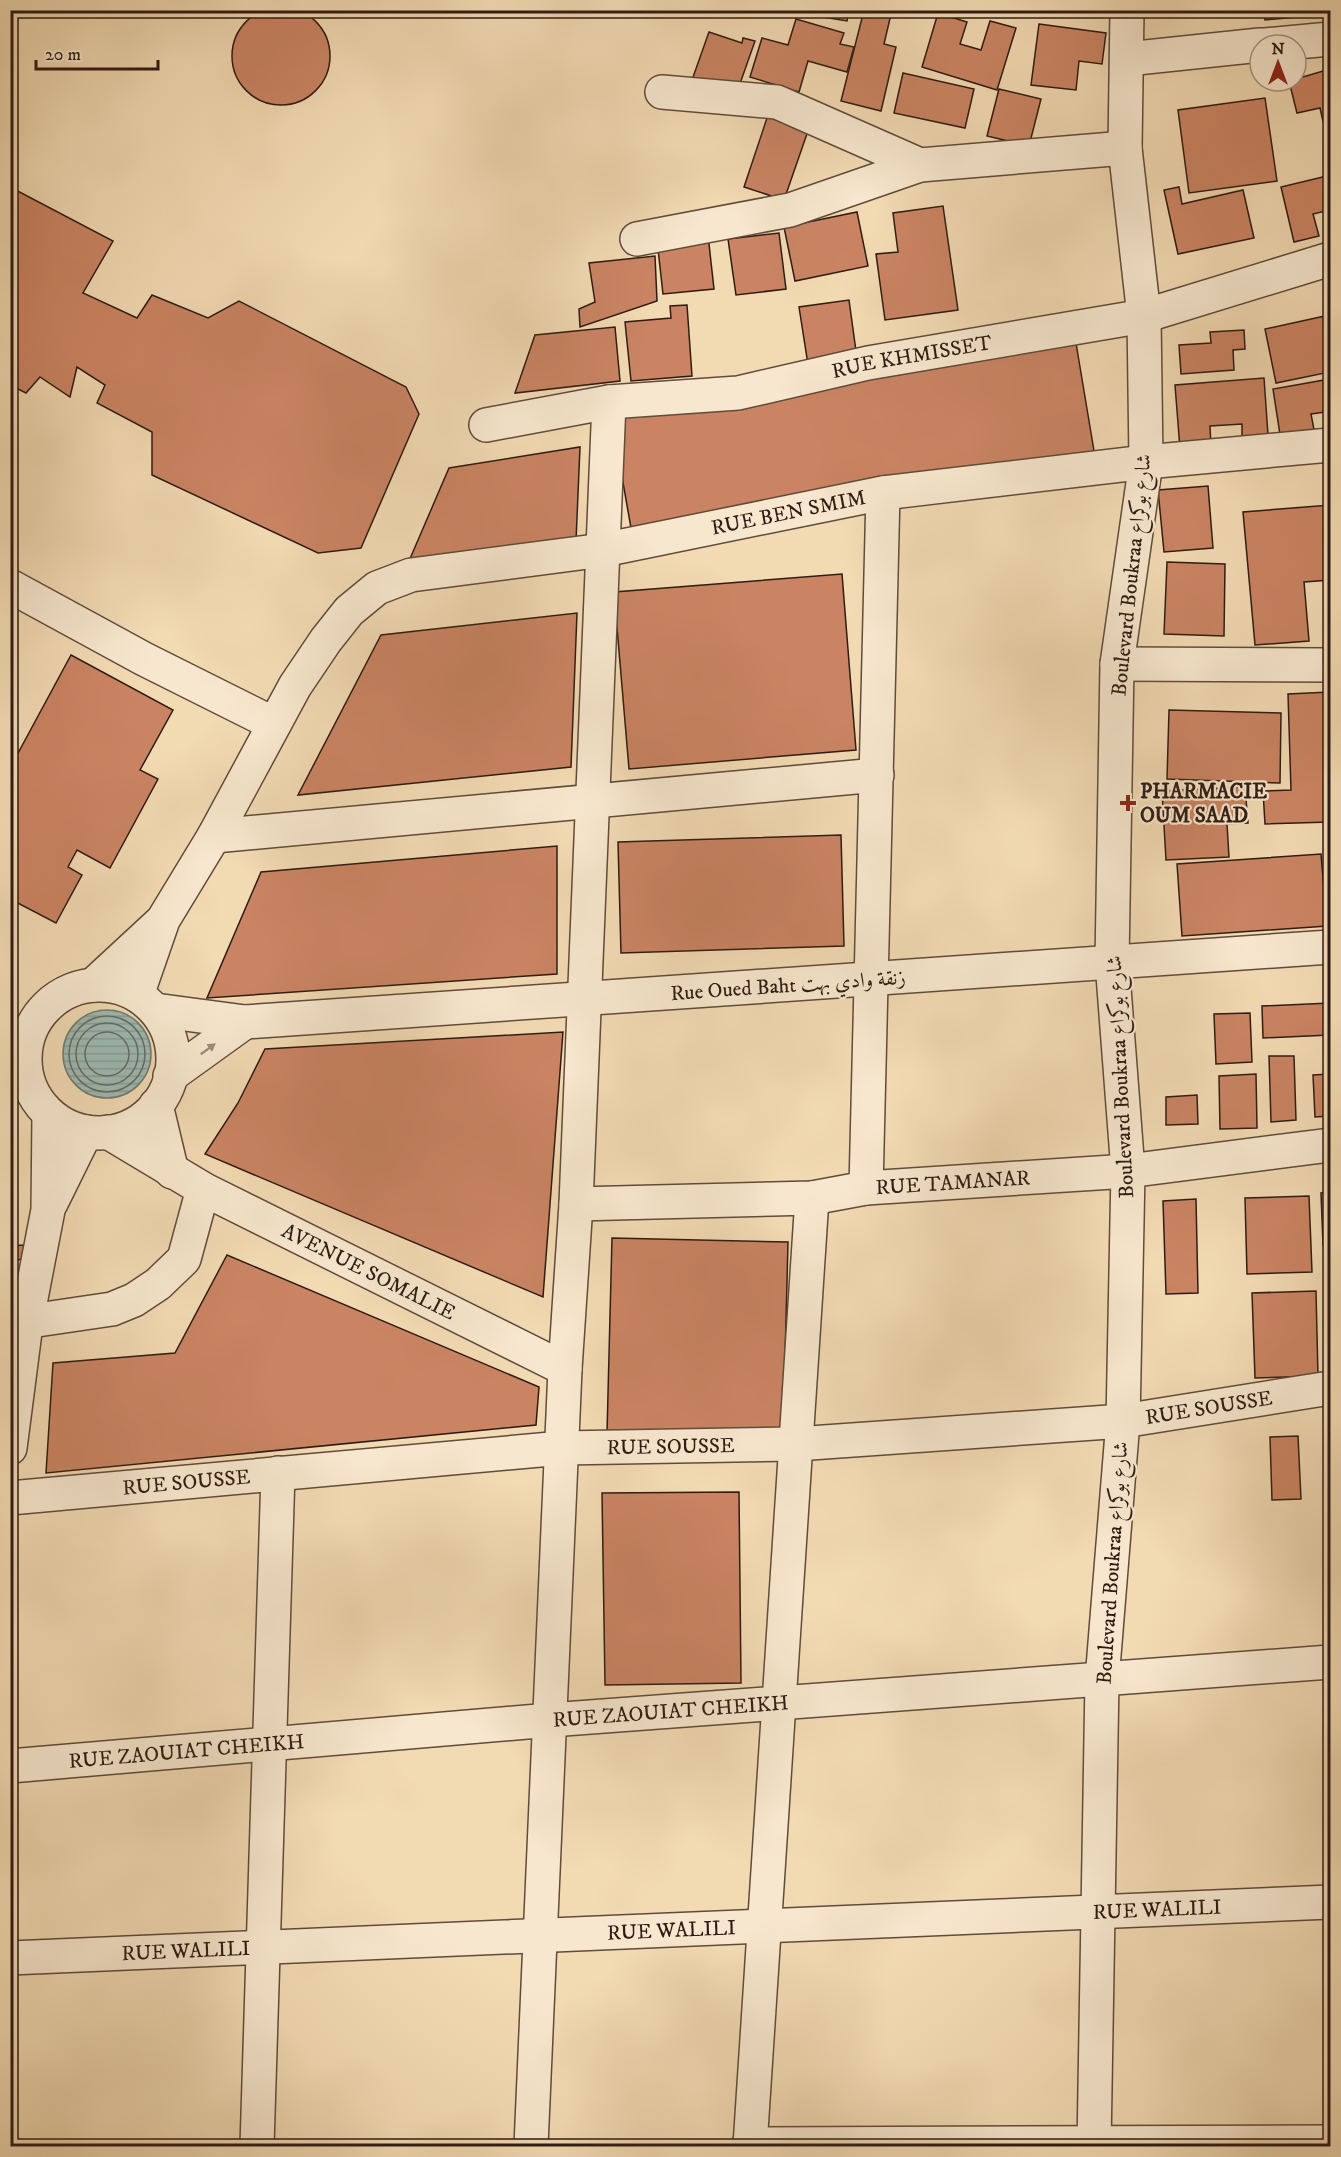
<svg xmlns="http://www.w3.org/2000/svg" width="1341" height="2157" viewBox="0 0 1341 2157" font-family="'IM FELL DW Pica',Amiri,serif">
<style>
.water{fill:url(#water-rules);stroke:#707a73;stroke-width:1.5}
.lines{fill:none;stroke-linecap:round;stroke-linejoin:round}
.shore{stroke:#666a64;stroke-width:1.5}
.building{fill:#ca8463;stroke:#2f1b14;stroke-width:1.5}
.minor-casing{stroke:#604b3c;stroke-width:36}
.minor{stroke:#f7e7ce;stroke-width:33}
.oneway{fill:#9d8b7a}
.poi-dot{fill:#8f2418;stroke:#f7e7ce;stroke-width:2}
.labels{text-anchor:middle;stroke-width:4.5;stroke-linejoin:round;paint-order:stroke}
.street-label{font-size:21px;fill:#2f1b14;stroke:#f7e7ce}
.poi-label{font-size:21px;font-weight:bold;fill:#2f1b14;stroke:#f7e7ce;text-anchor:start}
</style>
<defs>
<pattern id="water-rules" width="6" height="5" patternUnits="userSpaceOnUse" patternTransform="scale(1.5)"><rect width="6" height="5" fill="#9cbab3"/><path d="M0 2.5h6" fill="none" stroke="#879f99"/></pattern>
</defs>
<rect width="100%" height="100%" fill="#f2dab3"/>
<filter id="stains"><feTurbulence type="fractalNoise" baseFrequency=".00333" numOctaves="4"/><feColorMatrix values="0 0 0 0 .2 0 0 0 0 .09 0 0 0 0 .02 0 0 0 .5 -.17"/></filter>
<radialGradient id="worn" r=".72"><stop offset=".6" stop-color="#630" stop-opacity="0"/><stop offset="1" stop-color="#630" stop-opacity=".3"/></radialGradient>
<!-- water -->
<circle class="water" cx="107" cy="1054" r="44"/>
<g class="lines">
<!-- shore -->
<g class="shore">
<circle cx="107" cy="1054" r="38"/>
<circle cx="107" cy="1054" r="31"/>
<circle cx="107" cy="1054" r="22"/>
</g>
</g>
<!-- building -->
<g class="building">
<circle cx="281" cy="56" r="49"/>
<path d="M798 10H849L847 21 798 13Z"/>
<path d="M864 10H892L884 44 896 47 881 111 841 101Z"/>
<path d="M1264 10H1330V14L1265 20Z"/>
<path d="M938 13 967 22 960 44 981 50 990 21 1016 28 997 90 922 67Z"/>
<path d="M796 19 844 33 840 44 854 47 847 72 808 61 799 92 750 77 762 38 788 45Z"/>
<path d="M1039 24 1106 33 1102 64 1079 61 1076 90 1031 85Z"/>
<path d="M709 32 742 43 743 38 755 41 736 95 692 80Z"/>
<path d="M1330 69V129L1325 130 1320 108 1297 113 1289 81Z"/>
<path d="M903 73 974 89 965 128 894 113Z"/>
<path d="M999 89 1041 99 1029 146 987 136Z"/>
<path d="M1265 98 1277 181 1189 193 1178 110Z"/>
<path d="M768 115 809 128 784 200 744 187Z"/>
<path d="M1327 176 1330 210 1313 214 1319 236 1294 242 1281 187Z"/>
<path d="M10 187 113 241 83 293 137 318 152 295 208 318 239 301 406 387 419 414 361 548 318 553 152 475V432L97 403 105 385 77 367 70 397 40 377 26 393 10 385Z"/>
<path d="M1179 187 1182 204 1243 190 1254 238 1178 254 1164 190Z"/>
<path d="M943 206 958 310 885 320 876 254 898 252 893 213Z"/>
<path d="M857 212 868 266 795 281 784 227Z"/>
<path d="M779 233 786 289 736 295 728 239Z"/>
<path d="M708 235 714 289 663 294 657 240Z"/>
<path d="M655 256 657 301 580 327 579 309 595 302 589 263Z"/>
<path d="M1330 292V325L1324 293Z"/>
<path d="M849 300 856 351 824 356 826 368 809 371 799 307Z"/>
<path d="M687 305 692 376 631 381 625 322 671 318 670 306Z"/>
<path d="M1325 316 1330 344V372L1276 383 1265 329Z"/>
<path d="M615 327 620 381 515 393 535 335Z"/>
<path d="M1244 330 1245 349 1233 350 1234 370 1181 374 1179 345 1211 343 1210 332Z"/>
<path d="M1076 343 1094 451 631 528 612 420Z"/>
<path d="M1264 378 1268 435 1242 437V424L1210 426 1211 447 1180 449 1175 385Z"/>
<path d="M1330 379V433L1325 412 1311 414 1315 435 1281 441 1273 389Z"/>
<path d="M580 447 576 541 406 568 449 468Z"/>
<path d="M1208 486 1213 548 1164 552 1158 490Z"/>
<path d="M1330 505V580L1304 582 1309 641 1255 645 1243 512Z"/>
<path d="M1167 562 1225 564 1224 636 1164 634Z"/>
<path d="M842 574 856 750 629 769 614 592Z"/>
<path d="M577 613 571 767 298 795 381 635Z"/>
<path d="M71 655 173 710 140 770 158 779 110 868 77 850 68 867 82 875 56 923 10 899V768Z"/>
<path d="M1330 692V822L1265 824 1263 791 1291 790 1288 694Z"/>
<path d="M1169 710 1281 713 1280 783 1167 779Z"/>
<path d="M1245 787 1248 823 1227 824 1229 857 1166 860 1162 791Z"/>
<path d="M841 835 844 946 621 953 618 842Z"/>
<path d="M1326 844H1330V893Z"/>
<path d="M557 846V974L207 998 261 872Z"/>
<path d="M1321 854 1327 926 1182 936 1177 864Z"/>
<path d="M1330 1003V1035L1263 1038 1262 1006Z"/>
<path d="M1250 1013 1252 1062 1216 1064 1214 1014Z"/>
<path d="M563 1032 543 1297 205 1154 238 1103 265 1049Z"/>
<path d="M1269 1056H1294L1296 1120 1271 1122Z"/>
<path d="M1256 1074 1257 1128 1220 1129 1219 1076Z"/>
<path d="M1330 1074V1116L1315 1117 1313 1075Z"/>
<path d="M1197 1095 1198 1124 1166 1125V1097Z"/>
<path d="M1330 1192V1245H1323L1321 1193Z"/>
<path d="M1309 1196 1312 1272 1247 1274 1245 1198Z"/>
<path d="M1196 1199 1198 1293 1166 1294 1163 1201Z"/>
<path d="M612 1238 788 1242 783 1437 607 1433Z"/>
<path d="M24 1245 22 1259 10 1262V1246Z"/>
<path d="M227 1255 539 1387 536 1425 46 1473 53 1363 175 1353Z"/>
<path d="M1316 1291 1318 1376 1255 1378 1252 1293Z"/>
<path d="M1327 1435H1330V1496H1329Z"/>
<path d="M1298 1436 1301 1499 1272 1500 1270 1437Z"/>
<path d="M739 1492 741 1683 605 1685 602 1493Z"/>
</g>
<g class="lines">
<defs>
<g id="minor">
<path d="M1265 45 1330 39"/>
<path d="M1127 59 1260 45"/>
<path d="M662 92 777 102 920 165"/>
<path d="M637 239 790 210 920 165 1125 148"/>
<path id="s1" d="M486 425 609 402 738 393 868 363 1144 316 1330 259"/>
<path d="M10 586 144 659 274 724"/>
<path d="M1117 664 1330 665"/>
<path d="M214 836 877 775"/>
<path d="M93 985 160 923"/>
<circle cx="99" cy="1059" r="74"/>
<path id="s2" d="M137 995 163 920 214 836 295 686 326 640 349 611 377 588 411 575 603 550 883 493 1146 462 1330 445"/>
<path d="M155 1010 245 1022 1330 947"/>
<path d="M170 1076 245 1022"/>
<path d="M156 1105 172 1172"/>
<path id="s3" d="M108 1132 203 1189 565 1369"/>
<path d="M866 1188 883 493"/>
<path d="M51 1203 86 1132"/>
<path id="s4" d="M576 1204 812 1198 866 1188 1128 1171 1330 1145"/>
<path d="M10 1324 112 1309 134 1300 158 1284 184 1259 203 1189"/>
<path d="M10 1448 26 1324 48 1210 49 1114"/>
<path id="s5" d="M10 1498 562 1448 796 1444 1123 1421 1330 1388"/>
<path id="s6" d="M10 1766 550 1720 1330 1662"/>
<path id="s7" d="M10 1958 1330 1902"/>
<path d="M749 2144 1330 2142"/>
<path d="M257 2146 278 1473"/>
<path d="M531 2146 565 1369 576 1204 609 402"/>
<path d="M750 2146 812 1198"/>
<path d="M1094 2146 1102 1680 1123 1421 1128 1171 1112 962 1117 664 1146 462 1144 316 1125 148 1127 10"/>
</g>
</defs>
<!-- minor casing -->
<use href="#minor" class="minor-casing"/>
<!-- minor -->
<use href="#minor" class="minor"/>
</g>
<!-- one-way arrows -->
<defs><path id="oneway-solid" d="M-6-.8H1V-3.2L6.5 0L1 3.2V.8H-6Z" transform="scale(1.5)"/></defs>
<use class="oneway" href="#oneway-solid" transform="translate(208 1049) rotate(-36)"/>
<!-- markers -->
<path class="poi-dot" d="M1125 794h6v6h6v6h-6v6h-6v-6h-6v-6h6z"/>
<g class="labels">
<!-- street labels -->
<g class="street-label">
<text dy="7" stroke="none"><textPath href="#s1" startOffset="432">RUE KHMISSET</textPath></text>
<text dy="7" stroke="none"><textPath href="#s2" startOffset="896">RUE BEN SMIM</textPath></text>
<text transform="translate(1131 575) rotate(-84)" y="7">Boulevard Boukraa شارع بوكراع</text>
<text transform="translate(788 985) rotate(-4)" y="7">Rue Oued Baht زنقة وادي بهت</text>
<text transform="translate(1120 1077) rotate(-93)" y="7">Boulevard Boukraa شارع بوكراع</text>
<text dy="7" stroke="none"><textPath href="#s4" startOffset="378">RUE TAMANAR</textPath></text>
<text dy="7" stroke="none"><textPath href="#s3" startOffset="296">AVENUE SOMALIE</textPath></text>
<text dy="7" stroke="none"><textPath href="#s5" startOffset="1203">RUE SOUSSE</textPath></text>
<text dy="7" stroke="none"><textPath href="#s5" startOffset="663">RUE SOUSSE</textPath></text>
<text dy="7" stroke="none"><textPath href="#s5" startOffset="177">RUE SOUSSE</textPath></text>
<text transform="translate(1112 1563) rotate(-86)" y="7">Boulevard Boukraa شارع بوكراع</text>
<text dy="7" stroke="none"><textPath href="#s6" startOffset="663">RUE ZAOUIAT CHEIKH</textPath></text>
<text dy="7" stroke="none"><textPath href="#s6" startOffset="177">RUE ZAOUIAT CHEIKH</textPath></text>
<text dy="7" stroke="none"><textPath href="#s7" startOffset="1148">RUE WALILI</textPath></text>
<text dy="7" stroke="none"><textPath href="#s7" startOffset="662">RUE WALILI</textPath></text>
<text dy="7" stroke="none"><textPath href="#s7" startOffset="176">RUE WALILI</textPath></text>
</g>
<!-- poi labels -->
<g class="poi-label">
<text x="1140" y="798">PHARMACIE<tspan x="1140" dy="24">OUM SAAD</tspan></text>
</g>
</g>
<!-- margin -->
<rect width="1341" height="2157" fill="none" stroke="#f2dab3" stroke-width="36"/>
<rect x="12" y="12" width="1317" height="2133" fill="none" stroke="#2f1b14" stroke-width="3"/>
<rect x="18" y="18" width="1305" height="2121" fill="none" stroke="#2f1b14" stroke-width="1.5"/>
<!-- north arrow -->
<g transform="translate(1278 63)"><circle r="28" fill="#f7e7ce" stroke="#a79584" stroke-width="1.5"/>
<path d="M0-4.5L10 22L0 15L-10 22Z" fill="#8f2418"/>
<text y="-9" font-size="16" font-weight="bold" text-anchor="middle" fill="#2f1b14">N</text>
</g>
<!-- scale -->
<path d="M36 60v9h122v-9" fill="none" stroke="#2f1b14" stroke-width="3"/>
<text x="45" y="60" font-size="18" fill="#2f1b14" stroke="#f7e7ce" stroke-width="4.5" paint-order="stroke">20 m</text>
<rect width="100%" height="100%" filter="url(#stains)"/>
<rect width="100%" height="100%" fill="url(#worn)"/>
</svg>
